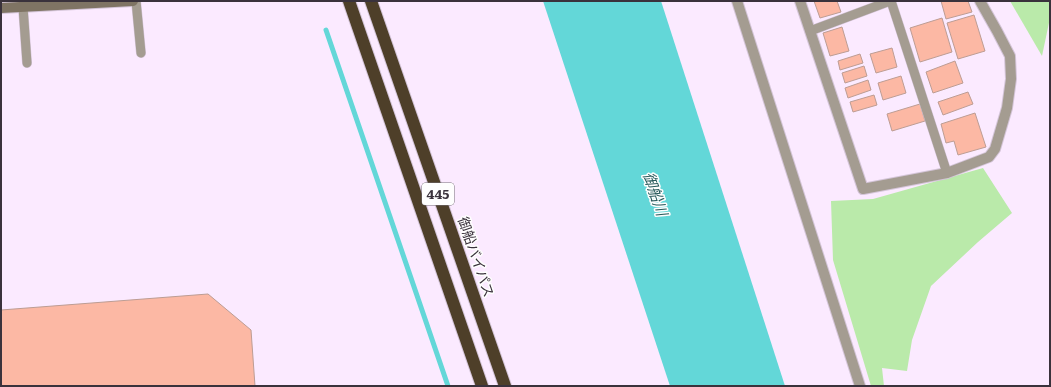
<svg xmlns="http://www.w3.org/2000/svg" width="1051" height="387" viewBox="0 0 1051 387" font-family="Literata,'Noto Sans JP',serif">
<style>
.green{fill:#baeaaa}
.water{fill:#63d7d8}
.lines{fill:none;stroke-linecap:round;stroke-linejoin:round}
.stream{stroke:#63d7d8;stroke-width:5}
.building{fill:#fcb8a4;stroke:#bd9d94}
.lane-casing{stroke:#d4c5d8;stroke-width:10}
.street-casing{stroke:#d4c5d8;stroke-width:12}
.secondary-casing{stroke:#d4c5d8;stroke-width:12}
.highway-casing{stroke:#d4c5d8;stroke-width:14}
.lane{stroke:#a49c91;stroke-width:9}
.street{stroke:#a49c91;stroke-width:10}
.secondary{stroke:#7f7464;stroke-width:10}
.highway{stroke:#4e3f29;stroke-width:12}
.labels{text-anchor:middle;stroke-width:3;stroke-linejoin:round;paint-order:stroke}
.shield{fill:#fefefe;stroke:#756f76;stroke-width:1}
.shield-label{font-size:13px;font-weight:bold;fill:#3a323c}
.street-label{font-size:14px;fill:#3a323c;stroke:#fefefe}
.water-label{font-size:15px;font-style:italic;fill:#285a5b;stroke:#fefefe}
</style>
<rect width="100%" height="100%" fill="#fbeaff"/>
<!-- green -->
<g class="green">
<path d="M1010 1H1050V18L1042 56Z"/>
<path d="M983 168 1012 213 978 242 931 286 912 340 907 371 882 368 884 386H871L833 260 831 201 873 199Z"/>
</g>
<!-- water -->
<path class="water" d="M543 1H661L785 386H670Z"/>
<g class="lines">
<!-- stream -->
<path class="stream" d="M326 30 448 386"/>
</g>
<!-- building -->
<g class="building">
<path d="M814 1H837L841 12 820 18Z"/>
<path d="M941 1H968L972 12 946 19Z"/>
<path d="M974 15 985 51 958 59 947 23Z"/>
<path d="M942 18 952 52 920 62 910 28Z"/>
<path d="M842 27 849 51 830 56 823 33Z"/>
<path d="M892 48 897 67 876 73 870 54Z"/>
<path d="M860 54 863 63 840 70 838 61Z"/>
<path d="M955 61 963 83 933 93 926 72Z"/>
<path d="M864 66 867 76 845 83 842 73Z"/>
<path d="M901 76 906 93 883 100 878 83Z"/>
<path d="M868 80 871 90 848 98 845 88Z"/>
<path d="M968 92 973 104 943 115 938 102Z"/>
<path d="M874 95 877 105 853 112 850 102Z"/>
<path d="M920 104 925 121 892 131 887 114Z"/>
<path d="M975 113 986 147 958 155 954 141 946 143 941 124Z"/>
<path d="M208 294 251 330 255 386H1V310Z"/>
</g>
<g class="lines">
<defs>
<g id="lane">
<path d="M136 1 141 53"/>
<path d="M891 1 947 173"/>
<path d="M23 7 27 63"/>
<path d="M810 31 890 1"/>
</g>
<g id="street">
<path d="M737 1 860 386"/>
<path d="M800 1 863 189 947 173 989 157 995 149 1007 108 1011 79 1010 56 997 31 980 1"/>
</g>
<path id="secondary" d="M1 8 133 1"/>
<g id="highway">
<path d="M349 1 482 386"/>
<path d="M371 1 505 386"/>
</g>
</defs>
<!-- lane casing -->
<use href="#lane" class="lane-casing"/>
<!-- street casing -->
<use href="#street" class="street-casing"/>
<!-- secondary casing -->
<use href="#secondary" class="secondary-casing"/>
<!-- highway casing -->
<use href="#highway" class="highway-casing"/>
<!-- lane -->
<use href="#lane" class="lane"/>
<!-- street -->
<use href="#street" class="street"/>
<!-- secondary -->
<use href="#secondary" class="secondary"/>
<!-- highway -->
<use href="#highway" class="highway"/>
</g>
<g class="labels">
<!-- shield labels -->
<rect class="shield" x="422" y="183" width="32" height="22" rx="3"/>
<g class="shield-label">
<text x="438" y="199">445</text>
</g>
<!-- street labels -->
<g class="street-label">
<text transform="translate(476 257) rotate(71)" y="5">御船バイパス</text>
</g>
<!-- water labels -->
<g class="water-label">
<text transform="translate(655 194) rotate(71)" y="5">御船川</text>
</g>
</g>
<!-- border -->
<rect width="1051" height="387" fill="none" stroke="#3a323c" stroke-width="4"/>
</svg>
